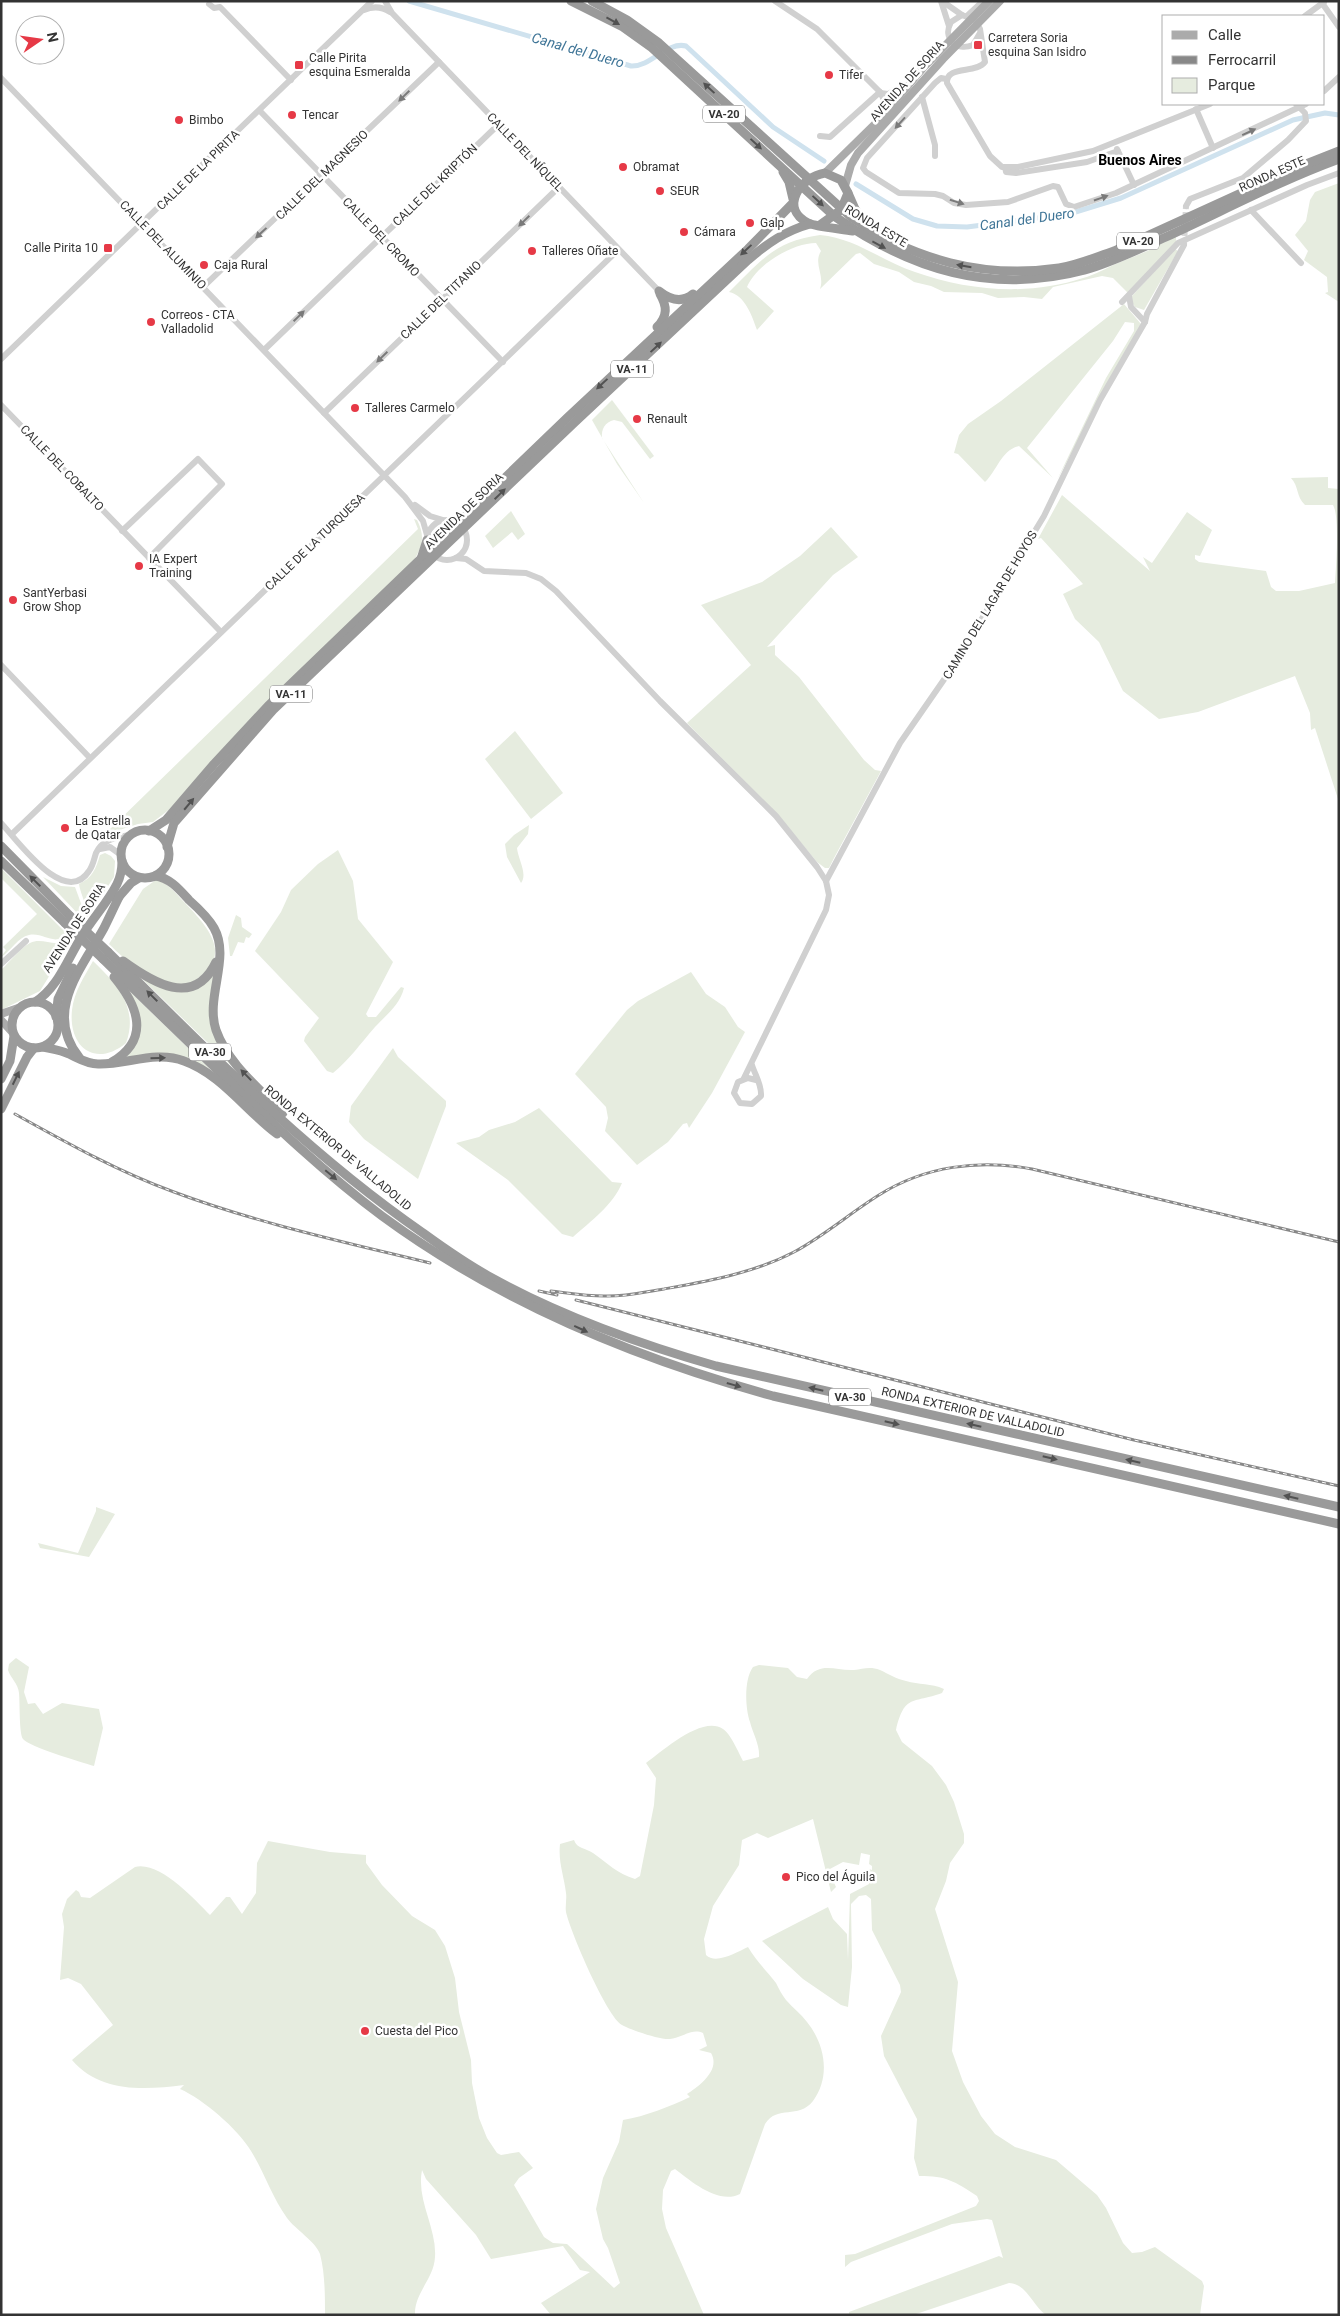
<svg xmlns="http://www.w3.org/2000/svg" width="1340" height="2316" viewBox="0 0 1340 2316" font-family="Roboto,sans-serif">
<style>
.green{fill:#e6ecdf}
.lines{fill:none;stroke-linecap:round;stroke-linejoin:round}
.canal{stroke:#cfe2ee;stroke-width:5}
.minor-tunnel{stroke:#d6d6d6;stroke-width:6;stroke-dasharray:6 3;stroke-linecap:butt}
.minor{stroke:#d0d0d0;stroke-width:6}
.major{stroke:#ababab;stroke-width:8}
.highway{stroke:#9a9a9a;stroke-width:9}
.rail-casing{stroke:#888;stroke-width:3}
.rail{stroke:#fff;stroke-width:1;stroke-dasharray:4;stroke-linecap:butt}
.highway-bridge{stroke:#9a9a9a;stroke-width:9}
.oneway{fill:#525252}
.oneway2{fill:#7a7a7a}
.poi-dot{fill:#e63946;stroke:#fff;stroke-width:2}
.labels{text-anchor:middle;stroke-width:5;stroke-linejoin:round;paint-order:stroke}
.shield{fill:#fff;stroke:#707070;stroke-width:1}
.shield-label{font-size:11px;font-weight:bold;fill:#333}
.poi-label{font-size:12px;fill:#333;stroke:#fff;text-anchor:start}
.street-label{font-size:12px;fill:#333;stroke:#fff}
.water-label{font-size:14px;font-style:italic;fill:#3f7597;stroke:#fff}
.neighbourhood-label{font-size:14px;font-weight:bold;fill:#000;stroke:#fff}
</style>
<rect width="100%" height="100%" fill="#fff"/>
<!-- green -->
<g class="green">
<path d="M1339 183V302L1325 293 1328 292 1327 277 1304 260 1308 251 1295 235 1306 221 1310 200 1315 192Z"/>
<path d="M820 235C855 238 882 261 915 272 968 291 1029 296 1083 278 1095 275 1106 268 1118 263 1138 255 1159 247 1176 235V244L1128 293 1113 278 1102 276 1053 287 1042 299 1024 297 998 298 982 293 944 292 931 286 914 282 899 272 874 264 860 253 856 254 820 289C825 275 813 264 821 251L816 243C792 243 756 265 747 287L774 311 757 330C752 316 745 295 729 292 761 261 774 241 820 235Z"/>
<path d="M1175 249 1178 251 1144 310 1135 307 1130 299 1132 296Z"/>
<path d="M1124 304 1141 324 1057 480 1106 378 1134 331V323L1125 322 1113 341 1027 448 1053 478 1019 446C1001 450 997 471 985 482L958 454 954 453 959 435 968 424 1001 401Z"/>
<path d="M612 400 654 456 650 459 622 422 614 420C605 422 601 429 602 438L644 503 617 464 592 420Z"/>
<path d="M1328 477V488L1339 489V802L1315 728 1311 730 1310 713 1295 676 1198 712 1159 719 1123 691 1099 642 1075 619 1063 594 1083 584 1041 538 1038 539 1062 495 1150 571 1143 557 1152 563 1187 512 1212 530 1200 556 1195 555V559L1199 562 1266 571 1271 587 1276 591H1299L1335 583C1336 567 1340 516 1333 505H1305C1296 497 1299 486 1291 478Z"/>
<path d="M511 511 525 534 518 540 512 532 493 548 485 536Z"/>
<path d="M414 519 417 520C425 535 423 546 414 560L258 711 170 809 153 822 138 824 110 833V829L418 529Z"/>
<path d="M831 527 858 557 833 575 767 647 775 645V655L799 677 864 760 875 770 881 771 834 858 829 868H825L817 862 778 815 687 723 751 665 701 605 762 582 800 556Z"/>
<path d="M515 731 563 793 531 819 485 759Z"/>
<path d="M529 825 528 834 517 848C518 859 528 874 521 883L507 857 505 844 514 835Z"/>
<path d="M338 850 353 881 358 919 393 962 368 1010 366 1014 368 1017H376L401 987 404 988C400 1005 386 1015 375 1027 360 1044 350 1059 333 1073L327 1071 304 1041 305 1037 319 1018 255 951 281 912 291 890 318 864Z"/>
<path d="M105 853 111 856 115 861 114 877 85 921 82 918C89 905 81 897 79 884 92 878 96 869 100 855Z"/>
<path d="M1 868 67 934C54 947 44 932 29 935 18 937 11 951 1 957L6 950 3 947 37 914 1 878Z"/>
<path d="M43 877 61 886 75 887 82 906 80 916Z"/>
<path d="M156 880C169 883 177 895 186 904 204 923 232 952 202 975 196 980 190 985 182 985 154 984 128 963 109 944L143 889Z"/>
<path d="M236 915 241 918 242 927 252 934 249 938 246 937 244 943 238 942 232 956H230L228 938Z"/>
<path d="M70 937 72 939 40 991 1 1010V970C10 962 20 948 30 943 44 936 57 951 70 937Z"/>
<path d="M93 961C117 984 139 1008 126 1043 96 1068 68 1048 72 1010 74 992 84 977 93 961Z"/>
<path d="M214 970 210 1016 243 1077 136 973 183 991Z"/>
<path d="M691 972 706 994 725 1007 738 1027 745 1032 712 1093 689 1128 687 1123 683 1124 668 1142 637 1165 605 1131 608 1118 606 1107 575 1074 627 1010 638 1001Z"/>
<path d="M123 985 214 1073 189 1060H123C152 1033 139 1014 123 985Z"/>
<path d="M393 1048 398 1057 446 1101V1106L418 1179 364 1139 349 1122 351 1106Z"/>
<path d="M539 1108 612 1182 622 1183C613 1205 591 1221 573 1237L562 1234 508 1180 456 1143 479 1137 489 1130 515 1122Z"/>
<path d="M96 1507 115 1514 89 1557 40 1548 38 1543 78 1553 96 1511Z"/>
<path d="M16 1658 29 1667 24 1692 28 1704 35 1703 43 1714 62 1703 99 1709 103 1728 94 1766C81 1762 29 1747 23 1739 19 1734 20 1703 19 1693 18 1683 11 1679 8 1670L9 1664Z"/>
<path d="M759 1665 788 1668 797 1677 807 1679C820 1661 835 1671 854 1670 863 1669 870 1666 880 1670 889 1674 896 1679 906 1681 919 1685 931 1683 944 1689L942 1693C913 1704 905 1693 896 1730L902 1742 932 1766 946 1785 954 1802 964 1834V1843L950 1863 946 1881 935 1909 958 1982 952 2051 963 2082 981 2116 995 2134 1015 2147 1056 2160 1097 2195 1106 2208 1123 2243 1132 2253 1142 2252 1155 2247 1202 2281 1204 2286 1200 2315H1046C1033 2306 1026 2283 1009 2283L913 2315H849V2312L999 2256 1003 2258 992 2220 987 2219 952 2224 851 2262 845 2267V2255L855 2254 976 2206 979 2201 977 2196C954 2181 947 2176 919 2176L914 2158 917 2119 884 2056 881 2036 901 1992 900 1985 872 1930 871 1899 866 1895 859 1896 851 1904 852 1967 848 2007 841 2005 803 1979 762 1941 828 1907 833 1919 847 1934 848 1960 850 1894 869 1884 868 1879 869 1869 872 1870V1866L869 1864 870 1855 861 1853 859 1865 843 1862 828 1870 836 1887 831 1892 813 1819 768 1838 757 1833 742 1840 739 1865 713 1906 704 1939 706 1955C716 1965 737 1952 748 1947 756 1961 767 1971 776 1983 779 1989 782 1995 786 2000 793 2008 801 2014 807 2022 825 2044 831 2077 813 2101 798 2120 778 2104 765 2124L740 2194C718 2205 691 2181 675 2169L671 2171 663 2190 662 2209 666 2228 704 2315H551L541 2303 590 2272 580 2270 563 2246 491 2259 476 2235 426 2179 422 2170C416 2200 437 2228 435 2257 434 2279 414 2293 415 2315H325C325 2295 325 2273 320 2254 316 2242 295 2229 287 2218 272 2197 264 2172 251 2151 238 2129 203 2099 180 2089L184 2085C144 2090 100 2093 72 2060L113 2025 81 1984 68 1978 60 1980 64 1927 62 1914 67 1899 76 1890 79 1892 81 1897 90 1898 135 1867C160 1861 194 1899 210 1915L226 1897H230L242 1914 256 1893 257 1863 268 1841 330 1852 366 1855V1863L382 1885 412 1916 435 1930 445 1946 455 1978 459 2012 471 2060 472 2083 479 2118 487 2138 497 2153 501 2155 519 2152 533 2168 519 2178 514 2185 544 2237 553 2243 567 2244 614 2288 620 2283 608 2248 603 2239 596 2209 603 2178 619 2142 623 2120C646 2116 669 2107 690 2097L687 2094C699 2086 721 2070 711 2053L699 2050 707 2046 703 2033C691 2028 682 2038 670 2039 660 2040 631 2030 622 2025 607 2017 570 1931 566 1912 565 1906 567 1899 566 1893 564 1876 558 1862 560 1844L574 1840C577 1849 586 1848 593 1853 607 1863 618 1874 635 1879L640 1876 654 1805 656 1778 646 1763C663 1751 702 1715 723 1729 730 1733 739 1753 743 1761L759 1757C760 1745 753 1734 750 1722 745 1708 744 1679 753 1667Z"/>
</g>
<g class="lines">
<!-- canal -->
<g class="canal">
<path d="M409 1 631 66C651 67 667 41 686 46L773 127 824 161"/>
<path d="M856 184 913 219 937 226 967 227 1069 214 1121 198 1293 120 1325 113 1339 115"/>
</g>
<!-- minor-tunnel -->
<path class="minor-tunnel" d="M1184 245 1186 206"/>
<!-- minor -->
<g class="minor">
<path d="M385 1 392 13 659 291"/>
<path d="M775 1 817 29 880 92 886 104"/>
<path d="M941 1 949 26"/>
<path d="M942 1 962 15"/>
<path d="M1322 3 1339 27"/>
<path d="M209 4 214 8 220 7 291 80"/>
<path d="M364 10C373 6 381 6 390 12"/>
<path d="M967 16 983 1"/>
<path d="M1305 16 1324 2"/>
<path d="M980 33 973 45C956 52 942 38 951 22L962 15 975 20 980 29 985 62C976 74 946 65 947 83L990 156 1002 167H1018L1093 151 1210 104"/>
<path d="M1 78 405 497 423 521 427 535"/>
<path d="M946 79 941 78 935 83 867 158 863 168 866 172 899 193 935 194 943 196 954 203 966 205 1008 202 1053 186 1058 187 1066 204 1074 207 1116 193 1306 104"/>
<path d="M1324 91 1339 77"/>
<path d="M880 93 888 94 897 89"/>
<path d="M922 97 935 145V156"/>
<path d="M1196 109 1213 148"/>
<path d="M260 111 503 362"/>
<path d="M820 136 830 137 880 92"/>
<path d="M1117 149 1134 185"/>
<path d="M1005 167 1006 172 1016 173 1087 162 1118 151"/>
<path d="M1186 206 1190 199 1243 178 1288 140 1306 121 1305 113 1296 104"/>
<path d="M1251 210 1301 263"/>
<path d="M203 287 439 62"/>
<path d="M1129 296 1131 307 1145 322"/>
<path d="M1122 302 1178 243 1307 185 1339 173"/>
<path d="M264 350 499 124"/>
<path d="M1 359 372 1"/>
<path d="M1 405 221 632"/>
<path d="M324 413 559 187"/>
<path d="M415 505 430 516 443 520"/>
<circle cx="447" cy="540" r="20"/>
<path d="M122 531 198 459 222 484 149 558"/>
<path d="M456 558 466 559 484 571 526 573 541 579 556 591 660 701 776 816 817 867 826 881 829 895 826 910 744 1078"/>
<path d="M1 665 90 758"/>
<path d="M1 823C18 841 65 908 89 871 93 866 94 859 96 853 103 838 118 838 132 834"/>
<path d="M12 834 618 250"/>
<path d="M100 849 110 847 121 855"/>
<path d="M826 881 900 743 952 668 1044 516 1100 400 1145 322 1147 314 1184 245"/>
<path d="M1 964 26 941"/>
<path d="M752 1065C755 1075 762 1085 761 1096L752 1104 740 1103 734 1093 738 1082 748 1078 756 1080"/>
</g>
<!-- major -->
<g class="major">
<path d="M825 173 877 122 924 67 989 1"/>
<path d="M845 186 851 165 858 153 943 59 1000 1"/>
<path d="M1 1014 21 1007"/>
<path d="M1 1020 13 1033"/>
</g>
<!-- highway -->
<g class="highway">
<path d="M571 1 623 27 651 47 834 216C911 270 991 295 1085 270 1113 262 1139 249 1166 237 1223 211 1279 181 1339 159"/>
<path d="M592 1 627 20 659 43 851 217C913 260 984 279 1059 268 1078 265 1096 257 1114 251L1296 168 1339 151"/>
<path d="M783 172 789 182 793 199"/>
<path d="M848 193 855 209 865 225"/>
<path d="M820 225 841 210 848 193 841 180 825 173C800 177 779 208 808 223 816 227 843 229 853 231"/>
<path d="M659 291C669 299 681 304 693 294"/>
<path d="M657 327C668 316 667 306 660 294"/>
<path d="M421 559 427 540"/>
<circle cx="145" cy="854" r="24"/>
<path d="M149 831 166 820 214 764 268 706 567 418 748 249 793 203"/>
<path d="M1 846 70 916"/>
<path d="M167 847 174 823 273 710 575 422 748 260C768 243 785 231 810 224"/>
<path d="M1 861 65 923"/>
<path d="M155 876C170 878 179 889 189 900 198 908 208 917 214 928 231 958 205 997 216 1030 228 1064 259 1088 283 1113"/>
<path d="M116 900 131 883 139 878"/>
<path d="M108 952C208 1051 307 1153 423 1233 445 1249 468 1265 492 1278 563 1317 639 1344 716 1366L1339 1507"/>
<path d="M103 959C144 999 185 1039 226 1078 276 1127 326 1174 382 1216 499 1302 634 1358 773 1396L1339 1524"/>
<path d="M123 961C152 982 194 1009 216 962"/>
<circle cx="35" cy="1025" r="23"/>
<path d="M35 1002C58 988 68 958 82 936 93 918 108 902 117 884 121 876 122 869 122 861"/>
<path d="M56 1017 58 999 73 968"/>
<path d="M43 1047C52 1049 61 1050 69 1054 78 1058 87 1064 98 1064 126 1065 156 1050 184 1061 221 1074 246 1111 277 1134"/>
<path d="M79 1057C43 1012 82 968 104 928 109 918 114 907 119 897"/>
<path d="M112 1062C151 1039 138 1006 114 977"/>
<path d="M1 1079 10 1061 14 1036"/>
<path d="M1 1109 27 1057 34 1048"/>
</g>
<defs>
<g id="rail">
<path d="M15 1114C67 1143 119 1172 174 1192 257 1223 344 1242 430 1263"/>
<path d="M539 1291 557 1295"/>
<path d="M551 1291C568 1293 586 1296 604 1296 624 1297 644 1292 664 1289 708 1281 754 1273 794 1252 824 1236 850 1213 879 1195 925 1166 979 1159 1032 1169L1339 1242"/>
<path d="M576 1300 1134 1440 1339 1486"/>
</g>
</defs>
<!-- rail casing -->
<use href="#rail" class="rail-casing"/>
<!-- rail -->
<use href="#rail" class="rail"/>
<!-- highway-bridge -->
<g class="highway-bridge">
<path d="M70 916 108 952"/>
<path d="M65 923 103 959"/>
</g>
</g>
<!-- one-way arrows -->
<defs><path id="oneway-solid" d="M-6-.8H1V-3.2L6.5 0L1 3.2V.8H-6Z" transform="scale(1.25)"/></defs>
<g class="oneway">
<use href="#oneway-solid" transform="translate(613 21) rotate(29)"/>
<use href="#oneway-solid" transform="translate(709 88) rotate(-137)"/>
<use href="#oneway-solid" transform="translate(756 144) rotate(43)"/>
<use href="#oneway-solid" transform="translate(818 201) rotate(43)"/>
<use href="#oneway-solid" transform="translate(879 245) rotate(28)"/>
<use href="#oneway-solid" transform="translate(746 250) rotate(137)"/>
<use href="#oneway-solid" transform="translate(964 266) rotate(-170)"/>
<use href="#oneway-solid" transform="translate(656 347) rotate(-43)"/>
<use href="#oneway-solid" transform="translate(602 384) rotate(137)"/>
<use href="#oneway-solid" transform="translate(500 494) rotate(-44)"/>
<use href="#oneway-solid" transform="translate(189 804) rotate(-50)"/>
<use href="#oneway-solid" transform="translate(35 881) rotate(-135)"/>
<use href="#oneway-solid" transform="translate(152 996) rotate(-135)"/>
<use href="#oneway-solid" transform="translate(158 1058) rotate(-2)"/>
<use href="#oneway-solid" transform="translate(246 1075) rotate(-134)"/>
<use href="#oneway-solid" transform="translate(16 1078) rotate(-64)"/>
<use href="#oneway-solid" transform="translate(331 1175) rotate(40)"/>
<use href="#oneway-solid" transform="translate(581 1329) rotate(25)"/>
<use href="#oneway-solid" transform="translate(734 1385) rotate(16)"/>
<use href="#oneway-solid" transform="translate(816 1389) rotate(-167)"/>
<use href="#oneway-solid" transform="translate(892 1423) rotate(13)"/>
<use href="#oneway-solid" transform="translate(974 1425) rotate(-167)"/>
<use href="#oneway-solid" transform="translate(1050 1458) rotate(13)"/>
<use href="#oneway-solid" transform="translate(1133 1461) rotate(-167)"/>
<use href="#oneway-solid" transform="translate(1291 1497) rotate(-167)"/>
</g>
<g class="oneway2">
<use href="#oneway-solid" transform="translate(404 96) rotate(136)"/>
<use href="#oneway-solid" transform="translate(900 123) rotate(132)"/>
<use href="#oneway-solid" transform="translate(1249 132) rotate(-25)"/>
<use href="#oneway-solid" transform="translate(1101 198) rotate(-19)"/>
<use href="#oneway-solid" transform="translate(957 202) rotate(18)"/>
<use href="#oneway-solid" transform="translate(524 221) rotate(136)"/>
<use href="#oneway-solid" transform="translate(261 233) rotate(137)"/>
<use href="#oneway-solid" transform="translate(299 316) rotate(-44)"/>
<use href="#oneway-solid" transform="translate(382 357) rotate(136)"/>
</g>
<!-- markers -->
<g class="poi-dot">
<rect x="973" y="40" width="10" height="10" rx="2.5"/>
<rect x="294" y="60" width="10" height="10" rx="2.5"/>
<circle cx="829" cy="75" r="5"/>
<circle cx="292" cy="115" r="5"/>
<circle cx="179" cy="120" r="5"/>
<circle cx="623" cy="167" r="5"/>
<circle cx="660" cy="191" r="5"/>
<circle cx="750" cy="223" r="5"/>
<circle cx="684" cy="232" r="5"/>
<rect x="103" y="243" width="10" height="10" rx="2.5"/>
<circle cx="532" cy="251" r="5"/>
<circle cx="204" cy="265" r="5"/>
<circle cx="151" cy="322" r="5"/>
<circle cx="355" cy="408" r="5"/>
<circle cx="637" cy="419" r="5"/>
<circle cx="139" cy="566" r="5"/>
<circle cx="13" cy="600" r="5"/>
<circle cx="65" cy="828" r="5"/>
<circle cx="786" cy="1877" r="5"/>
<circle cx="365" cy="2031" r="5"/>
</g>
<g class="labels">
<!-- shield labels -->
<g class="shield">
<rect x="703" y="105.5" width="42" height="17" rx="4"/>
<rect x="1117" y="232.5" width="42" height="17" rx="4"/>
<rect x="611" y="360.5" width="42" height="17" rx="4"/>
<rect x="270" y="685.5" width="42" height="17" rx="4"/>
<rect x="189" y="1043.5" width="42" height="17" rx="4"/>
<rect x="829" y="1388.5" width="42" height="17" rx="4"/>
</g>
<g class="shield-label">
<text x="724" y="118">VA-20</text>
<text x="1138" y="245">VA-20</text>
<text x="632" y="373">VA-11</text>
<text x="291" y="698">VA-11</text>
<text x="210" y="1056">VA-30</text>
<text x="850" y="1401">VA-30</text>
</g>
<!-- poi labels -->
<g class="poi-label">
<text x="988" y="42">Carretera Soria<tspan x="988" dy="14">esquina San Isidro</tspan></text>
<text x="309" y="62">Calle Pirita<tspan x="309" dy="14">esquina Esmeralda</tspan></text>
<text x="839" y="79">Tifer</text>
<text x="302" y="119">Tencar</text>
<text x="189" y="124">Bimbo</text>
<text x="633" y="171">Obramat</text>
<text x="670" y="195">SEUR</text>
<text x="760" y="227">Galp</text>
<text x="694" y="236">Cámara</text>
<text x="98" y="252" text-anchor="end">Calle Pirita 10</text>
<text x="542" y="255">Talleres Oñate</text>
<text x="214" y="269">Caja Rural</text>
<text x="161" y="319">Correos - CTA<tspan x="161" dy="14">Valladolid</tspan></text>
<text x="365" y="412">Talleres Carmelo</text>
<text x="647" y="423">Renault</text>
<text x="149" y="563">IA Expert<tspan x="149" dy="14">Training</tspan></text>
<text x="23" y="597">SantYerbasi<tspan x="23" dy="14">Grow Shop</tspan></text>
<text x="75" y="825">La Estrella<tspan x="75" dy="14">de Qatar</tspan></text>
<text x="796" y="1881">Pico del Águila</text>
<text x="375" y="2035">Cuesta del Pico</text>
</g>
<!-- street labels -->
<g class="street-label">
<text transform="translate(907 81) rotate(-48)" y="4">AVENIDA DE SORIA</text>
<text transform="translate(525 152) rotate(46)" y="4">CALLE DEL NÍQUEL</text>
<text transform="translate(198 170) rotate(-44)" y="4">CALLE DE LA PIRITA</text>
<text transform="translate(1272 174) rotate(-24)" y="4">RONDA ESTE</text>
<text transform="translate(322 175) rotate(-44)" y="4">CALLE DEL MAGNESIO</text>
<text transform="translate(435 185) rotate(-44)" y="4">CALLE DEL KRIPTÓN</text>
<text transform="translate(876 226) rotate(31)" y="4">RONDA ESTE</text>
<text transform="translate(381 237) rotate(46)" y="4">CALLE DEL CROMO</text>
<text transform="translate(163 245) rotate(46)" y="4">CALLE DEL ALUMINIO</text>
<text transform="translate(441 300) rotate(-44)" y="4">CALLE DEL TITANIO</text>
<text transform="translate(62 468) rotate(46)" y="4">CALLE DEL COBALTO</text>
<text transform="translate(464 511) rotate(-44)" y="4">AVENIDA DE SORIA</text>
<text transform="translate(315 542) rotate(-44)" y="4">CALLE DE LA TURQUESA</text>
<text transform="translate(990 605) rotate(-59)" y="4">CAMINO DEL LAGAR DE HOYOS</text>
<text transform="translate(74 928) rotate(-57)" y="4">AVENIDA DE SORIA</text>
<text transform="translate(338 1148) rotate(40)" y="4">RONDA EXTERIOR DE VALLADOLID</text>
<text transform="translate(973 1412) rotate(13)" y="4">RONDA EXTERIOR DE VALLADOLID</text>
</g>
<!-- water labels -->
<g class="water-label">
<text transform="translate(578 50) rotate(16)" y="5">Canal del Duero</text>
<text transform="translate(1027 219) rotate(-8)" y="5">Canal del Duero</text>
</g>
<!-- neighbourhood labels -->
<g class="neighbourhood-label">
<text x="1140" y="165">Buenos Aires</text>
</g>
</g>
<!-- border -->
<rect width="1340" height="2316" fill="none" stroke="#333333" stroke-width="5"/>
<!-- legend -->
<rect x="1162" y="15" width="162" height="90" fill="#ffffff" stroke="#adadad"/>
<rect x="1172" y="31" width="25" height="8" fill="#ababab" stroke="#adadad"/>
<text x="1208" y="40" font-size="15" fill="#333333">Calle</text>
<rect x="1172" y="56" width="25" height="8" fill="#888888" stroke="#adadad"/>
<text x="1208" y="65" font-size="15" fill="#333333">Ferrocarril</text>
<rect x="1172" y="78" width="25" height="15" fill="#e6ecdf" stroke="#adadad"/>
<text x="1208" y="90" font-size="15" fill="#333333">Parque</text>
<!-- north arrow -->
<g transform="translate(40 40) rotate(77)"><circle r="24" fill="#ffffff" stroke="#adadad"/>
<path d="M0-4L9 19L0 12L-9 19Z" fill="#e63946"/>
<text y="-8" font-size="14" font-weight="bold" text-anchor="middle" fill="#333333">N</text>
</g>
</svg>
